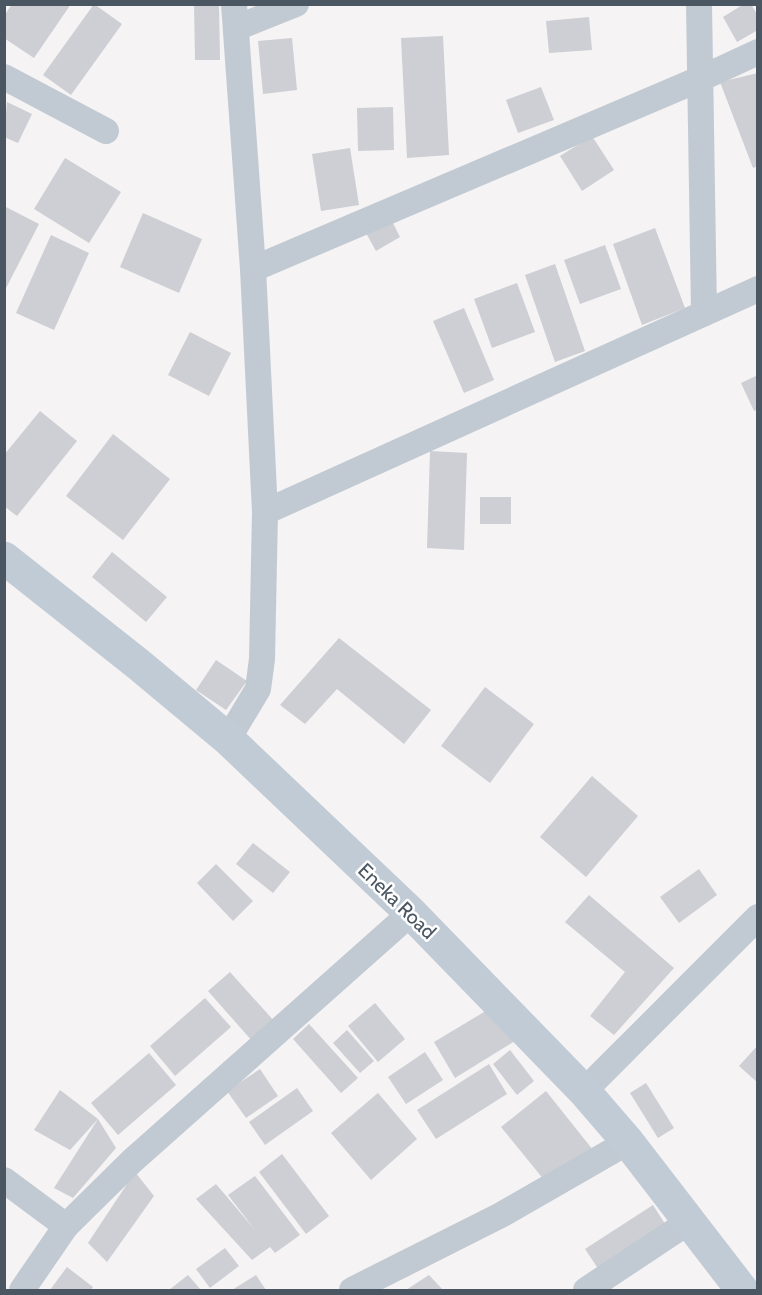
<svg xmlns="http://www.w3.org/2000/svg" width="762" height="1295" viewBox="0 0 762 1295" font-family="Cabin,sans-serif">
<style>
.building{fill:#cdcfd5}
.lines{fill:none;stroke-linecap:round;stroke-linejoin:round}
.minor{stroke:#c1cad2;stroke-width:26}
.secondary{stroke:#c1cbd6;stroke-width:33}
.labels{text-anchor:middle;stroke-width:5;stroke-linejoin:round;paint-order:stroke}
.street-label{font-size:20px;fill:#4a5661;stroke:#fff}
</style>
<rect width="100%" height="100%" fill="#f5f3f3"/>
<!-- building -->
<g class="building">
<path d="M12 4H71L34 58 4 38V16Z"/>
<path d="M94 4 122 24 71 95 43 75Z"/>
<path d="M194 4H219L220 60H195Z"/>
<path d="M744 4H751L758 16V30L737 42 723 17Z"/>
<path d="M589 17 592 50 549 53 546 21Z"/>
<path d="M443 36 449 155 407 158 401 38Z"/>
<path d="M292 38 297 90 263 94 258 41Z"/>
<path d="M758 73V166L753 168 720 82Z"/>
<path d="M541 87 554 120 518 133 506 100Z"/>
<path d="M7 102 32 114 18 143 4 137Z"/>
<path d="M393 107 394 150 358 151 357 108Z"/>
<path d="M592 136 614 170 582 191 560 156Z"/>
<path d="M350 148 359 205 321 211 312 154Z"/>
<path d="M65 158 121 192 89 243 34 209Z"/>
<path d="M4 206 39 224 4 292Z"/>
<path d="M143 213 202 239 179 293 120 267Z"/>
<path d="M391 219 400 237 376 251 366 233Z"/>
<path d="M655 228 685 308 642 325 613 244Z"/>
<path d="M51 235 89 253 54 330 16 313Z"/>
<path d="M605 245 621 289 580 304 564 260Z"/>
<path d="M555 264 585 351 555 362 525 275Z"/>
<path d="M517 283 535 332 492 348 474 299Z"/>
<path d="M464 308 494 380 464 393 433 321Z"/>
<path d="M190 332 231 353 209 396 168 375Z"/>
<path d="M758 375V409L754 411 741 383Z"/>
<path d="M40 411 77 441 17 516 4 506V455Z"/>
<path d="M113 434 170 479 123 540 66 496Z"/>
<path d="M430 451 467 453 464 550 427 548Z"/>
<rect x="480" y="497" width="31" height="27"/>
<path d="M112 552 167 597 146 622 92 577Z"/>
<path d="M339 638 431 710 404 744 337 689 305 724 280 705Z"/>
<path d="M216 660 247 681 226 710 196 690Z"/>
<path d="M485 687 534 724 490 783 441 746Z"/>
<path d="M592 776 638 816 586 877 540 837Z"/>
<path d="M253 843 290 872 273 893 236 864Z"/>
<path d="M216 864 253 901 233 921 197 883Z"/>
<path d="M699 869 717 895 679 923 660 897Z"/>
<path d="M589 895 674 968 614 1035 590 1016 625 972 565 922Z"/>
<path d="M230 972 275 1022 253 1042 208 991Z"/>
<path d="M205 998 231 1027 175 1076 150 1046Z"/>
<path d="M375 1003 405 1039 378 1062 348 1026Z"/>
<path d="M494 1006 515 1041 455 1078 434 1042Z"/>
<path d="M309 1024 358 1078 341 1093 293 1039Z"/>
<path d="M347 1030 374 1061 360 1073 333 1043Z"/>
<path d="M758 1045V1083L739 1066Z"/>
<path d="M510 1050 534 1081 517 1095 493 1064Z"/>
<path d="M425 1052 443 1080 406 1104 388 1077Z"/>
<path d="M149 1053 176 1085 118 1135 91 1103Z"/>
<path d="M489 1064 507 1094 436 1139 417 1110Z"/>
<path d="M260 1069 278 1096 246 1118 227 1091Z"/>
<path d="M646 1083 674 1128 658 1138 630 1093Z"/>
<path d="M297 1088 313 1111 265 1145 249 1122Z"/>
<path d="M60 1090 98 1119 70 1150 34 1130Z"/>
<path d="M546 1091 593 1150 549 1186 501 1127Z"/>
<path d="M378 1093 417 1139 371 1180 331 1133Z"/>
<path d="M98 1119 116 1148 73 1198 54 1188Z"/>
<path d="M282 1154 329 1216 306 1234 259 1172Z"/>
<path d="M135 1172 154 1196 107 1262 88 1243Z"/>
<path d="M255 1176 300 1235 275 1253 270 1247 252 1260 196 1199 216 1184 255 1230 228 1195Z"/>
<path d="M653 1205 667 1227 599 1270 585 1249Z"/>
<path d="M225 1248 239 1266 210 1288 196 1269Z"/>
<path d="M67 1267 93 1287 91 1290H50Z"/>
<path d="M188 1275 201 1290H169Z"/>
<path d="M256 1275 266 1290H232Z"/>
<path d="M429 1275 443 1290H406Z"/>
</g>
<g class="lines">
<!-- minor -->
<g class="minor">
<path d="M699 4 704 313"/>
<path d="M236 28 296 4"/>
<path d="M4 77 106 131"/>
<path d="M253 269 702 78 758 52"/>
<path d="M265 512 758 289"/>
<path d="M228 739 258 689 262 659 265 512 253 269 234 4"/>
<path d="M584 1091 758 917"/>
<path d="M4 1180 66 1226"/>
<path d="M22 1290 66 1226 132 1161 411 913"/>
<path d="M352 1290 501 1215 628 1142"/>
<path d="M586 1290 690 1221"/>
</g>
<!-- secondary -->
<path class="secondary" d="M4 558 138 664 228 739 411 913 584 1091 628 1142 742 1290"/>
</g>
<g class="labels">
<!-- street labels -->
<g class="street-label">
<text transform="translate(397 901) rotate(44)" y="7">Eneka Road</text>
</g>
</g>
<!-- border -->
<rect width="762" height="1295" fill="none" stroke="#4a5661" stroke-width="12"/>
</svg>
